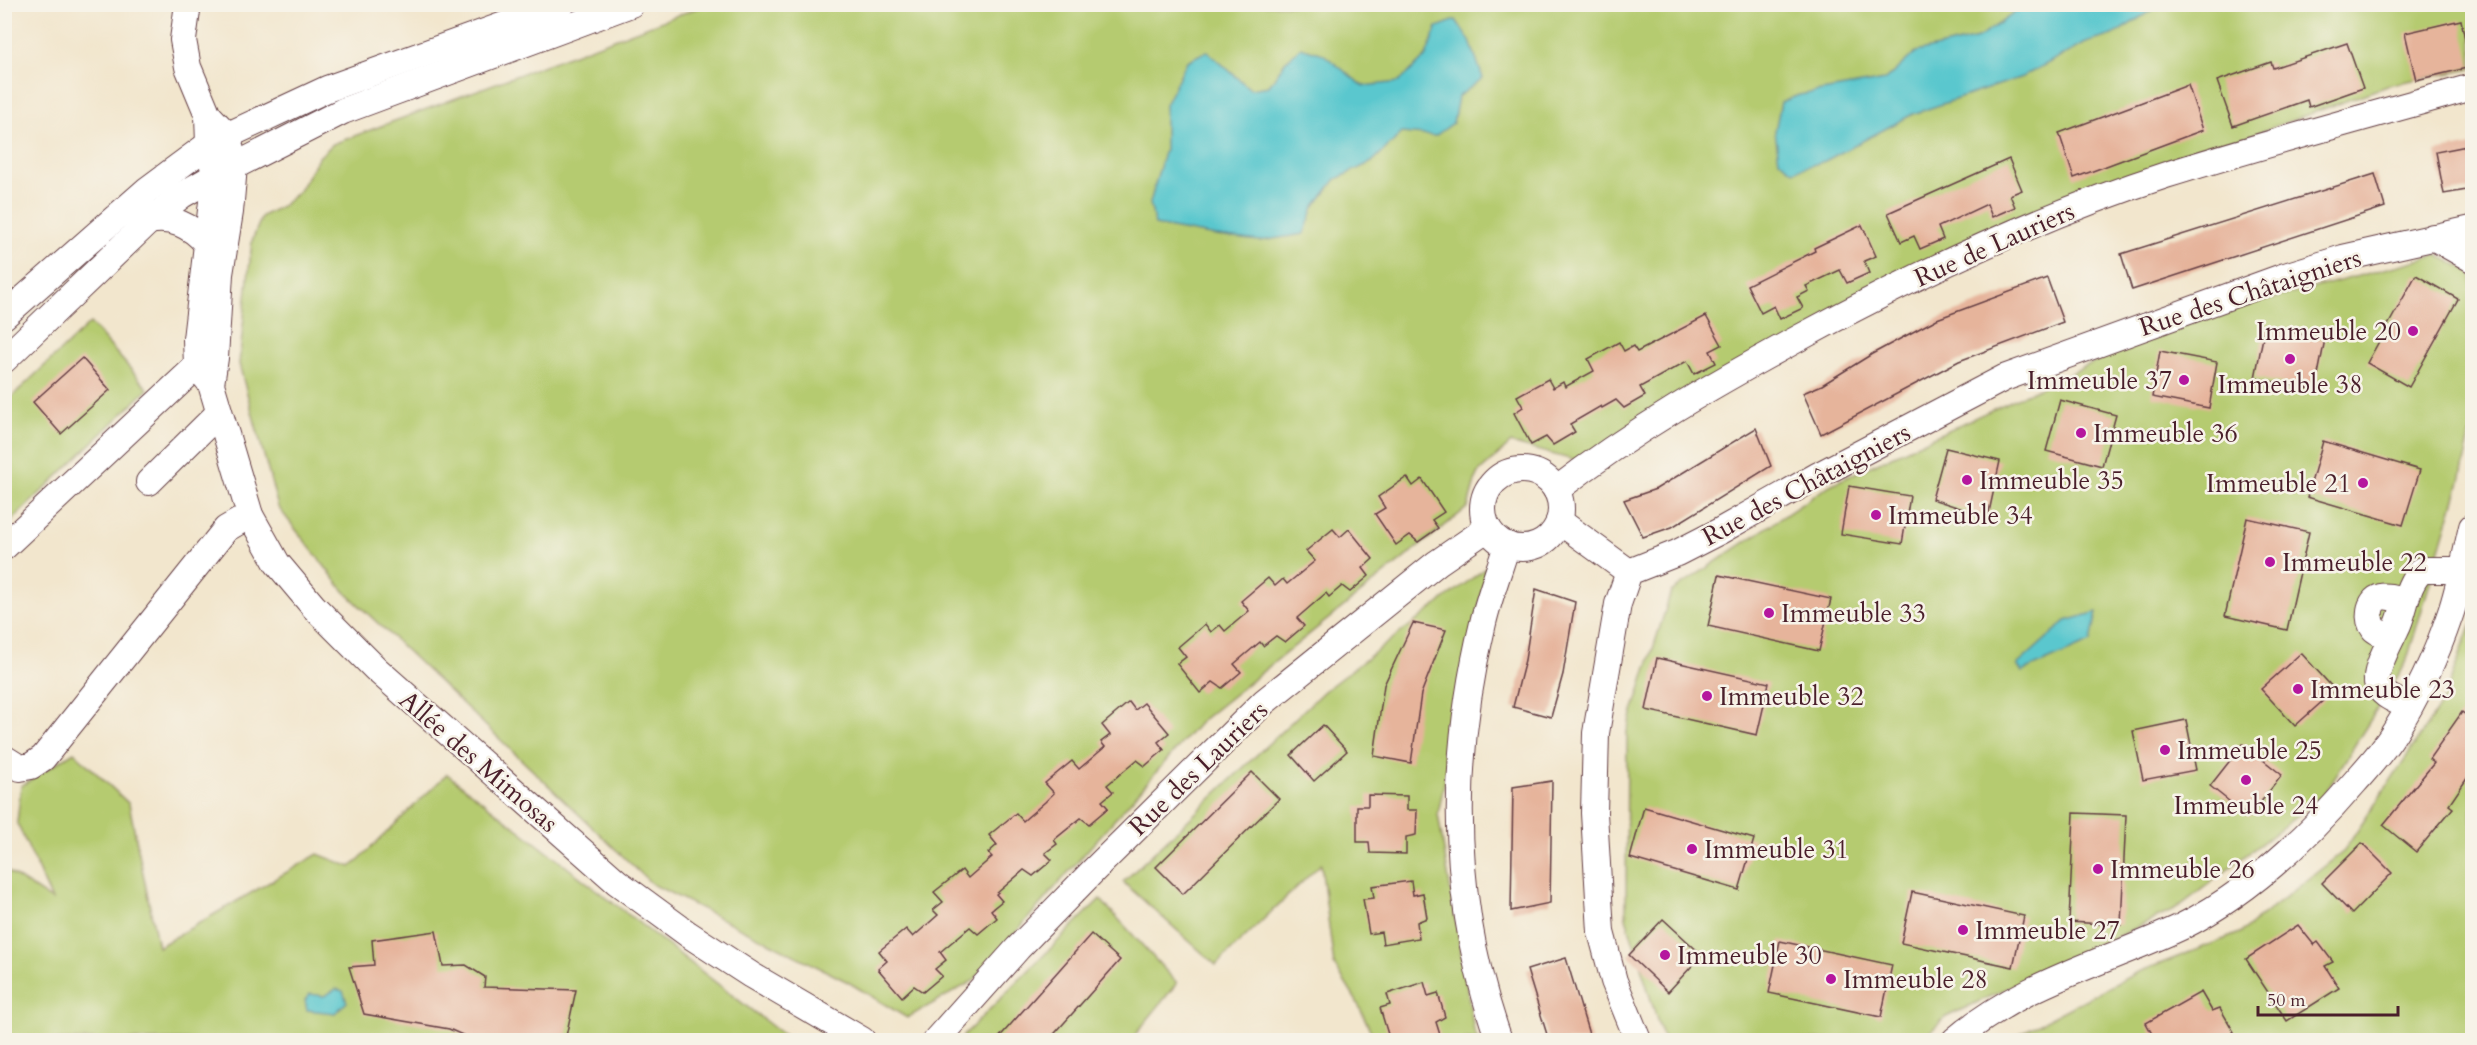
<svg xmlns="http://www.w3.org/2000/svg" width="2477" height="1045" viewBox="0 0 2477 1045" font-family="Cardo,serif">
<style>
.green{fill:#b5cb6f;stroke:#80754d;stroke-width:1.5}
.water{fill:#5ac7ce;stroke:#52737c;stroke-width:1.5}
.building{fill:#e6b49b}
.lines{fill:none;stroke-linecap:round;stroke-linejoin:round}
.minor-casing{stroke:#633d43;stroke-width:28}
.minor{stroke:#fff;stroke-width:26}
.poi-dot{fill:#b5179e;stroke:#f7f3e8;stroke-width:2}
.labels{text-anchor:middle;stroke-width:5;stroke-linejoin:round;paint-order:stroke}
.street-label{font-size:26px;fill:#4a1f2b;stroke:#f7f3e8}
.poi-label{font-size:26px;fill:#4a1f2b;stroke:#f7f3e8;text-anchor:start}
</style>
<rect width="100%" height="100%" fill="#f7f3e8"/>
<filter id="ink" filterUnits="userSpaceOnUse"><feTurbulence type="fractalNoise" baseFrequency=".0167" numOctaves="2"/><feDisplacementMap in="SourceGraphic" scale="12" xChannelSelector="R" yChannelSelector="G"/><feConvolveMatrix kernelMatrix="1 2 1 2 8 2 1 2 1" color-interpolation-filters="sRGB"/></filter>
<filter id="wash" filterUnits="userSpaceOnUse"><feTurbulence type="fractalNoise" baseFrequency=".008" numOctaves="4" result="noise"/><feDisplacementMap in="SourceGraphic" scale="24" xChannelSelector="R" yChannelSelector="G"/><feGaussianBlur stdDeviation="1.35" result="paint"/><feColorMatrix in="noise" values="0 0 0 0 0 0 0 0 0 0 0 0 0 0 0 0 0 1.4 0 .05"/><feComposite in="paint" operator="in"/></filter>
<g filter="url(#wash)">
<rect width="100%" height="100%" fill="#f2e6cd"/>
<!-- green -->
<g class="green">
<path d="M705 5H2472V69L2392 84 2039 212 1577 461 1511 443 1477 474 1468 507 1201 721 973 981 907 1018 848 982 652 884 344 591 278 507 239 364 252 241 262 216 282 206 299 191 319 157 333 144Z"/>
<path d="M2437 255 2472 272V428L2459 485 2406 663 2323 796 2176 909 1946 1017 1921 1040H1665L1661 1033 1626 918 1627 731 1671 592 1830 485 2174 325Z"/>
<path d="M90 323 148 389 5 527V403Z"/>
<path d="M1487 567 1438 814 1474 1031 1478 1040H1375L1356 1000 1334 965 1321 864 1216 965 1123 882 1324 691Z"/>
<path d="M2472 623V1040H2008L2136 973 2240 933 2344 851 2442 703Z"/>
<path d="M74 752 129 804 158 947 318 854 351 867 447 774 790 1040H5L4 869 52 900 17 823 21 786Z"/>
<path d="M1100 899 1177 983 1131 1040H963V1036Z"/>
</g>
<!-- water -->
<g class="water">
<path d="M2149 5 2152 10 2113 35 2086 43 2022 77 1913 114 1825 161 1793 171 1779 160 1775 131 1781 102 1799 95 1885 80 1916 52 1978 38 2026 5Z"/>
<path d="M1456 20 1470 41 1483 78 1458 97 1453 123 1435 136 1402 133 1372 162 1336 179 1314 207 1304 234 1260 241 1216 236 1155 225 1150 203 1165 149V105L1187 61 1207 51 1250 89 1269 86 1285 62 1301 47 1323 54 1363 86 1399 82 1426 56 1437 27Z"/>
<path d="M2097 612 2091 642 2022 672 2017 665 2066 621Z"/>
<path d="M336 989 343 991 347 1002 335 1013 307 1010 305 1000 310 994 324 996Z"/>
</g>
<g id="blocks">
<!-- building -->
<g class="building">
<path d="M2461 20 2471 67 2416 80 2405 33Z"/>
<path d="M2347 43 2363 88 2309 107 2307 100 2233 126 2217 81 2271 62 2273 68Z"/>
<path d="M2188 85 2203 130 2074 178 2059 133Z"/>
<path d="M2472 145V189L2444 194 2436 152Z"/>
<path d="M2009 159 2022 190 2010 195 2015 207 1992 217 1987 204 1938 227 1943 239 1920 249 1914 236 1901 242 1888 213Z"/>
<path d="M2375 174 2385 207 2132 290 2121 254Z"/>
<path d="M1862 225 1876 256 1864 261 1869 273 1847 283 1840 270 1806 286 1809 291 1797 297 1803 308 1780 319 1774 306 1761 313 1747 285 1815 251 1814 248Z"/>
<path d="M2416 275 2458 299 2409 387 2367 363Z"/>
<path d="M2047 278 2063 322 1959 361 1821 434 1803 393 1822 385 1872 354 1937 319Z"/>
<path d="M1706 316 1722 345 1710 351 1716 363 1694 374 1687 361 1640 387 1645 396 1624 408 1616 400 1602 408 1601 406 1570 424 1575 432 1553 445 1546 437 1531 445 1514 413 1523 407 1517 396 1548 379 1553 388 1563 382 1565 387 1594 371 1588 359 1619 342 1624 351 1633 346 1637 352Z"/>
<path d="M2265 327 2325 339 2315 390 2255 378Z"/>
<path d="M2160 351 2217 362 2209 408 2152 397Z"/>
<path d="M82 358 110 390 61 434 33 402Z"/>
<path d="M2060 400 2116 415 2102 466 2046 451Z"/>
<path d="M1756 428 1771 466 1672 527 1643 537 1624 500 1656 489Z"/>
<path d="M2323 441 2420 470 2403 525 2307 497Z"/>
<path d="M1946 448 2000 461 1988 517 1932 499Z"/>
<path d="M1407 477 1413 486 1422 479 1444 512 1432 520 1438 528 1418 542 1410 535 1396 545 1375 514 1385 508 1378 497Z"/>
<path d="M1849 486 1910 496 1902 544 1841 534Z"/>
<path d="M2247 518 2309 532 2287 630 2225 616Z"/>
<path d="M1333 529 1340 537 1349 529 1373 559 1363 568 1369 576 1350 592 1342 586 1329 597 1326 593 1297 618 1304 626 1285 642 1276 636 1263 646 1260 642 1234 664 1241 672 1222 688 1213 682 1200 693 1177 664 1186 657 1178 647 1205 624 1211 632 1220 625 1225 631 1249 611 1241 601 1268 578 1275 586 1283 579 1287 584 1315 561 1306 551Z"/>
<path d="M1719 575 1831 599 1819 651 1708 626Z"/>
<path d="M1536 589 1575 602 1563 674 1551 717 1513 707 1525 660Z"/>
<path d="M1413 623 1446 630 1421 694 1411 763 1374 756 1384 685Z"/>
<path d="M2301 653 2335 690 2295 726 2261 689Z"/>
<path d="M1657 658 1769 683 1757 735 1646 710Z"/>
<path d="M1129 702 1135 710 1144 703 1169 733 1158 742 1164 750 1145 766 1137 760 1107 785 1113 792 1102 801 1108 808 1089 824 1081 818 1054 840 1057 844 1045 853 1052 860 1033 876 1024 870 996 894 1002 901 991 910 997 918 978 934 970 927 940 952 946 960 935 969 942 976 923 992 914 986 902 997 878 969 887 961 879 951 906 929 913 937 938 915 933 910 943 902 934 892 962 870 968 878 992 857 988 853 997 845 989 835 1016 813 1023 821 1045 802 1054 793 1045 783 1072 761 1079 769 1105 747 1101 742 1110 735 1102 725Z"/>
<path d="M2462 712 2472 720V771L2449 805 2453 808 2416 852 2383 825 2434 763 2429 759Z"/>
<path d="M2186 720 2196 770 2143 780 2133 731Z"/>
<path d="M1323 725 1347 751 1314 781 1291 755Z"/>
<path d="M2243 744 2282 775 2249 817 2210 786Z"/>
<path d="M1252 772 1279 799 1183 894 1156 867Z"/>
<path d="M1552 781 1550 903 1511 911 1513 787Z"/>
<path d="M1368 795 1407 796V810H1417L1416 835 1406 837V854L1370 853 1369 842H1357V806H1368Z"/>
<path d="M1644 807 1754 839 1739 890 1630 858Z"/>
<path d="M2074 813 2126 815 2121 925 2069 922Z"/>
<path d="M2362 843 2392 873 2352 914 2322 883Z"/>
<path d="M1411 881 1413 895 1423 893 1427 918 1417 922 1419 938 1383 944 1381 932 1369 934 1363 899 1374 898 1372 886Z"/>
<path d="M1912 892 2024 916 2013 967 1901 943Z"/>
<path d="M1663 919 1702 955 1668 992 1629 955Z"/>
<path d="M2298 925 2314 945 2318 942 2333 962 2325 966 2339 988 2287 1021 2246 959Z"/>
<path d="M436 931 443 966 466 965 485 977 484 987 576 990 565 1041H476L449 1029 364 1014 349 967 374 965 372 940Z"/>
<path d="M1091 934 1120 960 1048 1041H996Z"/>
<path d="M1780 941 1892 965 1881 1017 1769 993Z"/>
<path d="M1566 958 1591 1041H1549L1527 970Z"/>
<path d="M1424 982 1428 996 1438 993 1445 1017 1436 1022 1441 1038 1433 1041H1390L1380 1008 1390 1005 1387 994Z"/>
<path d="M2201 992 2212 1011 2220 1008 2234 1032 2227 1036 2229 1041H2156L2146 1023Z"/>
</g>
</g>
</g>
<g filter="url(#ink)">
<use href="#blocks" fill-opacity="0" stroke="#633d43" stroke-width="1.5"/>
<g class="lines">
<defs>
<g id="minor">
<path d="M188 4 183 40 188 67 208 115 209 144 215 176 196 339 197 366 211 384"/>
<path d="M208 115 228 136 234 166 230 212 220 274 215 358 211 384 250 515 277 563 314 607 376 669 617 882 688 934 751 975 862 1040"/>
<path d="M149 221C171 216 192 226 206 243"/>
<path d="M2433 237 2472 259"/>
<path d="M4 316 147 190 209 144 327 89 562 4"/>
<path d="M4 360 149 221 182 195 215 176 343 111 631 4"/>
<circle cx="1522" cy="509" r="39"/>
<path d="M149 482 218 414"/>
<path d="M1556 490C1632 431 1716 383 1801 337 1917 274 2039 216 2166 175 2267 143 2370 116 2472 87"/>
<path d="M1559 521 1629 572"/>
<path d="M4 547 197 366 211 360"/>
<path d="M2391 638C2386 635 2378 633 2374 629 2367 620 2368 600 2381 597 2388 595 2397 599 2404 600"/>
<path d="M2409 707C2398 701 2380 696 2377 682 2375 668 2390 642 2396 629 2406 610 2405 585 2422 570H2462"/>
<path d="M4 758 20 768 31 766 43 758 226 529 250 515"/>
<path d="M936 1040 1018 948 1094 870 1264 702 1437 563 1488 528"/>
<path d="M1499 1040C1451 904 1449 763 1483 623 1489 597 1499 571 1507 545"/>
<path d="M1638 1040 1614 981 1601 932 1594 813 1596 733 1618 604 1629 572 1677 553 1720 531 1817 476 2004 378 2285 276 2343 258 2472 229"/>
<path d="M1955 1040C2021 983 2104 963 2181 927 2248 894 2306 839 2354 783 2368 767 2383 751 2394 733 2417 697 2436 656 2450 615 2460 586 2465 556 2472 527"/>
</g>
</defs>
<!-- minor casing -->
<use href="#minor" class="minor-casing"/>
<!-- minor -->
<use href="#minor" class="minor"/>
</g>
</g>
<!-- markers -->
<g class="poi-dot">
<circle cx="2413" cy="331" r="6"/>
<circle cx="2290" cy="359" r="6"/>
<circle cx="2184" cy="380" r="6"/>
<circle cx="2081" cy="433" r="6"/>
<circle cx="1967" cy="480" r="6"/>
<circle cx="2363" cy="483" r="6"/>
<circle cx="1876" cy="515" r="6"/>
<circle cx="2270" cy="562" r="6"/>
<circle cx="1769" cy="613" r="6"/>
<circle cx="2298" cy="689" r="6"/>
<circle cx="1707" cy="696" r="6"/>
<circle cx="2165" cy="750" r="6"/>
<circle cx="2246" cy="780" r="6"/>
<circle cx="1692" cy="849" r="6"/>
<circle cx="2098" cy="869" r="6"/>
<circle cx="1963" cy="930" r="6"/>
<circle cx="1665" cy="955" r="6"/>
<circle cx="1831" cy="979" r="6"/>
</g>
<g class="labels">
<!-- street labels -->
<g class="street-label">
<text transform="translate(1994 244) rotate(-24)" y="9">Rue de Lauriers</text>
<text transform="translate(2250 292) rotate(-18)" y="9">Rue des Châtaigniers</text>
<text transform="translate(1806 484) rotate(-28)" y="9">Rue des Châtaigniers</text>
<text transform="translate(479 761) rotate(41)" y="9">Allée des Mimosas</text>
<text transform="translate(1198 768) rotate(-44)" y="9">Rue des Lauriers</text>
</g>
<!-- poi labels -->
<g class="poi-label">
<text x="2401" y="340" text-anchor="end">Immeuble 20</text>
<text x="2172" y="389" text-anchor="end">Immeuble 37</text>
<text x="2290" y="393" text-anchor="middle">Immeuble 38</text>
<text x="2093" y="442">Immeuble 36</text>
<text x="1979" y="489">Immeuble 35</text>
<text x="2351" y="492" text-anchor="end">Immeuble 21</text>
<text x="1888" y="524">Immeuble 34</text>
<text x="2282" y="571">Immeuble 22</text>
<text x="1781" y="622">Immeuble 33</text>
<text x="2310" y="698">Immeuble 23</text>
<text x="1719" y="705">Immeuble 32</text>
<text x="2177" y="759">Immeuble 25</text>
<text x="2246" y="814" text-anchor="middle">Immeuble 24</text>
<text x="1704" y="858">Immeuble 31</text>
<text x="2110" y="878">Immeuble 26</text>
<text x="1975" y="939">Immeuble 27</text>
<text x="1677" y="964">Immeuble 30</text>
<text x="1843" y="988">Immeuble 28</text>
</g>
</g>
<!-- margin -->
<rect width="2477" height="1045" fill="none" stroke="#f7f3e8" stroke-width="24"/>
<!-- scale -->
<path d="M2258 1006v9h140v-9" fill="none" stroke="#4a1f2b" stroke-width="3"/>
<text x="2267" y="1006" font-size="18" fill="#4a1f2b" stroke="#f7f3e8" stroke-width="4.5" paint-order="stroke">50 m</text>
</svg>
